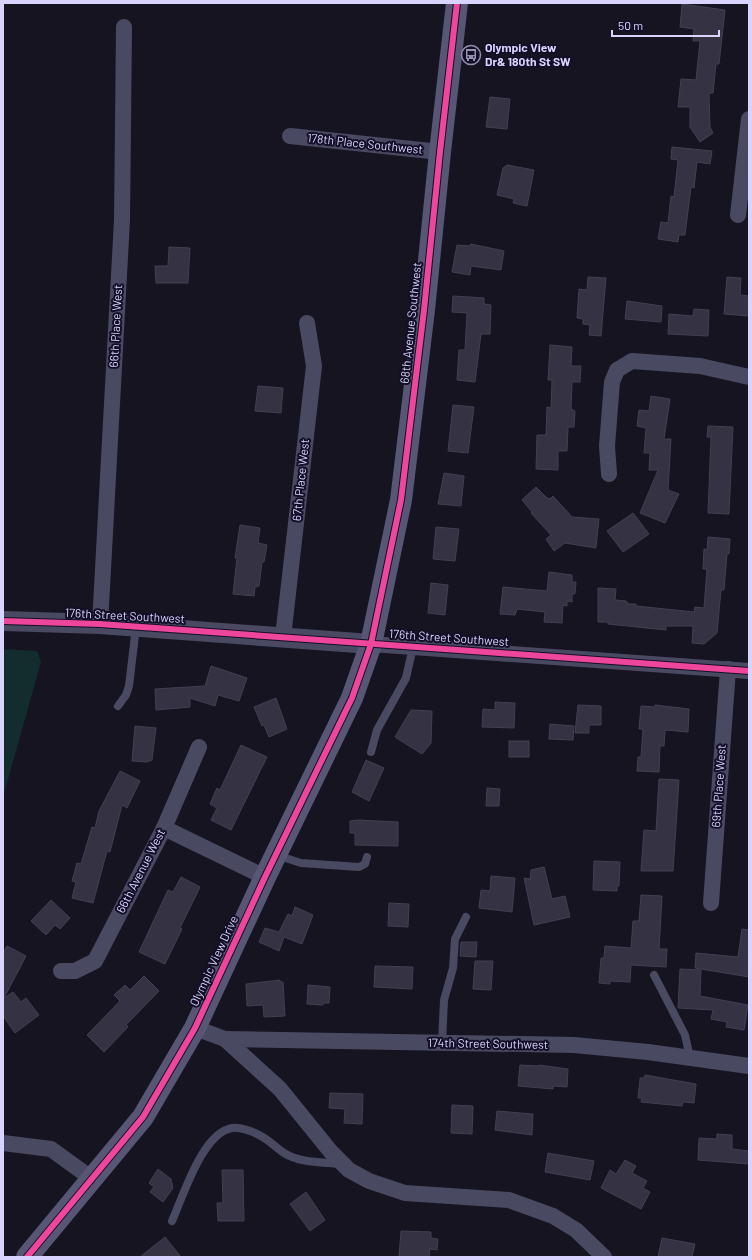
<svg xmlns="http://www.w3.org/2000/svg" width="752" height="1260" viewBox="0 0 752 1260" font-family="Barlow,sans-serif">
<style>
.green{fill:#132c2d}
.building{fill:#343243;stroke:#433f54}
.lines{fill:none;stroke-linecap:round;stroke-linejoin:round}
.service{stroke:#4a4962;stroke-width:8}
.minor{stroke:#4a4962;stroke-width:16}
.tertiary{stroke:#4a4962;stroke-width:20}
.secondary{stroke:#575674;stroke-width:22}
.cycleway-casing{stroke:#130f26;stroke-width:8}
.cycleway{stroke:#ed469a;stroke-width:6}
.labels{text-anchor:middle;stroke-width:4;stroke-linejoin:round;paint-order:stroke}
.poi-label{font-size:12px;font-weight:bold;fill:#d9d4ff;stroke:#130f26;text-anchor:start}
.street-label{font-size:12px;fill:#d9d4ff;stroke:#130f26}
</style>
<rect width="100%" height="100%" fill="#161421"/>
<!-- green -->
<path class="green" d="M3 649 37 651 41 662 3 797Z"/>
<!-- building -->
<g class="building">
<path d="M682 4 725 10 719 64H716L713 93H709L710 127 713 133 700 142 690 127V107H678L681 79 696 80 700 41H693L694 29 680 27Z"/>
<path d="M490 97 510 99 507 129 486 127Z"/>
<path d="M672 147 712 151 710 164 697 162 694 188 691 187 685 235H679L678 242 658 239 661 222 668 223 671 196 674 197 678 160 671 159Z"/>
<path d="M507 165 534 170 527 206 513 203 514 199 497 195 503 168Z"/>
<path d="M471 244 504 251 501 270 471 266 470 275 452 272 457 245 469 246Z"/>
<path d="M169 247 190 248 188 283H156L155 266H168Z"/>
<path d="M588 277 606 278 601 336 589 335 590 325 583 324V319L577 318 579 289 587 290Z"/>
<path d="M727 277 741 278 740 295 749 296V316L724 314Z"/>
<path d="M453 296 484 298V304L491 305 490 334H481L475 382 457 380 459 350H465L467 313 452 312Z"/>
<path d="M627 301 662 306 661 322 625 319Z"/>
<path d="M694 309 709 310 708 336 668 334 669 314 693 316Z"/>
<path d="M550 345 572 347 571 366H581L580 382H572L571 409 575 411 574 427H568L567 451H558V470L536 469 537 435H546L547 407 551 408 552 380H548Z"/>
<path d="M258 386 283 388 281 413 255 411Z"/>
<path d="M651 396 670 399 664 439H671L668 490 679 494 665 523 640 513 658 470H649L650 453H644L646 428 637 426 639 410 649 411Z"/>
<path d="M453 405 474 407 468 453 448 451Z"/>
<path d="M708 426 733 427 729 514 708 513 711 437H707Z"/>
<path d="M444 473 464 476 461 506 438 504Z"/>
<path d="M536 487 547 498 550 499 553 496 572 517 599 519 596 548 565 543 554 551 546 539 551 535 531 513 532 512 522 500Z"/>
<path d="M633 513 649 534 623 552 607 531Z"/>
<path d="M240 525 260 528 258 543 267 545 264 562H262L259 586 255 587 254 596 233 594 237 558H235Z"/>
<path d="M436 527 459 529 455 561 433 559Z"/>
<path d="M708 537 730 539 729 554H727L724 590H721L717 633 704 644 692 643 693 626H666V630L608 624V622H598V588L616 589 615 600 626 601 628 604H636V606L694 612 695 607 704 608 707 569H703L704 549 707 550Z"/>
<path d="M549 572 572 575V582H576L575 594H572V602L567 601V606L563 605 562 623 544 622 545 612 517 609 515 615 500 614 503 587 547 591Z"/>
<path d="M431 583 448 585 445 615 428 613Z"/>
<path d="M211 666 247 678 239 701 218 695 215 706 190 698V707L156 710 155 689 205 686Z"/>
<path d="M276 698 287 729 269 737 264 725 262 726 254 707Z"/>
<path d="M495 702 515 703 514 728 482 727 483 709 495 710Z"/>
<path d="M578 705 601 706V725H589V733H575Z"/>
<path d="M655 705 689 709 688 732 665 730 664 746H660L659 772 637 771 638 757H641L643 729H639L641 706 655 707Z"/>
<path d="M411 710 432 711 431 743 422 754 395 737Z"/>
<path d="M550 724 574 726 573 740 549 739Z"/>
<path d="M135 726 156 728 152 760 147 762 132 761Z"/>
<rect x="509" y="741" width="20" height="16"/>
<path d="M241 745 267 757 231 830 211 820 217 808 210 804 217 788 220 790Z"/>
<path d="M366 760 384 768 369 801 352 792Z"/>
<path d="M120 771 140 781 127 808 122 805 110 852 107 851 93 903 72 898 76 882 72 881 77 863 81 864 92 827 95 828 99 811Z"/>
<path d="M659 779 679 780 673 871H641L644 830 656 831Z"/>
<path d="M487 788 500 789 499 806H486Z"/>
<path d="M358 820 398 822V846L355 845V833H350V821Z"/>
<path d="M594 861 620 862 619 886H617V891L593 890Z"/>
<path d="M544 867 552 899 565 896 570 917 534 925 524 878 530 879 531 870Z"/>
<path d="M491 876 515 878 512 912 479 908 481 890 490 891Z"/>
<path d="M181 877 200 887 180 928 182 929 165 964 139 952 168 890 173 892Z"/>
<path d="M641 895 662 896 659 949H667L666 967 631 965 630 982 610 981V984L599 983 601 958H604L605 946 631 948 633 921H639Z"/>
<path d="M51 900 70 918 60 929 55 925 46 935 31 921Z"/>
<path d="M389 903 409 904 408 927 388 926Z"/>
<path d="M295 907 313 915 302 944 284 937 279 951 259 942 265 928 279 932 288 914 292 916Z"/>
<path d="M742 929 749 930V977L695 968 696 953 738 957Z"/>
<path d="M461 942H477L476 957 460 956Z"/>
<path d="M7 946 26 956 4 998 13 992 21 1002 26 998 39 1015 15 1033 3 1016V953Z"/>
<path d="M475 961H493L491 990 473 989Z"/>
<path d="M375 966 413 967 412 989 374 987Z"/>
<path d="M680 969 701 970 700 996 748 1005 744 1030 726 1027 727 1022 711 1019 713 1010 678 1008Z"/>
<path d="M144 976 159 991 126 1025 128 1027 104 1052 87 1035 120 1001 114 995 125 985 130 990Z"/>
<path d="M280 980V982H283L285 1016 264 1017 263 1005 247 1006 246 984Z"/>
<path d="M308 985 330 987 329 1003H323V1005L307 1004Z"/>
<path d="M520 1065 539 1066V1065L568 1069 567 1087 553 1086V1089L518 1086Z"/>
<path d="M645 1075 696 1084 694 1103 683 1102 682 1106 641 1102 642 1098H638L640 1080V1078H644Z"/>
<path d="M330 1093 363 1094 362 1124 344 1123 345 1109 329 1108Z"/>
<path d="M452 1105 473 1106 472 1134 451 1133Z"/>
<path d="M497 1111 533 1114 532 1135 495 1130Z"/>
<path d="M717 1134 732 1135V1149L749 1151V1164L698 1160 699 1138 717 1139Z"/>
<path d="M548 1153 594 1161 590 1180 545 1172Z"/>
<path d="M625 1160 636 1166 632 1173 647 1181 643 1188 650 1192 641 1209 601 1188 610 1170 616 1174Z"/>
<path d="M158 1169 171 1179 173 1188 163 1202 150 1192 154 1187 149 1183Z"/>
<path d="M222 1170H243L244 1221H218L217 1203H223Z"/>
<path d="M306 1192 325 1220 310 1231 290 1204Z"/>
<path d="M401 1231 431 1232V1238L438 1239 437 1250 430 1249 429 1257H399Z"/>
<path d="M165 1237 181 1257H140Z"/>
<path d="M662 1238 695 1244 692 1257H658Z"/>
</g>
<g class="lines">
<!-- service -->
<g class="service">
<path d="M118 706 126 695 129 686 136 627"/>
<path d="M371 752 377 730 406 678 413 647"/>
<path d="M276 855 301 863 359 867 365 864 367 857"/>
<path d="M654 975 685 1035 690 1058"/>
<path d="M442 1043 444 1000 453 968 455 939 466 917"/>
<path d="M172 1221C183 1197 202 1133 232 1128 240 1127 252 1131 259 1135 268 1139 275 1147 284 1153 300 1163 321 1162 340 1164"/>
</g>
<!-- minor -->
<g class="minor">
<path d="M290 136 440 152"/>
<path d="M738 215 749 119"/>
<path d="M609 474 607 446 612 382 617 370 632 361 700 366 749 377"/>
<path d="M100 624 122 220 124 27"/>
<path d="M283 637 314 366 307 323"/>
<path d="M371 644 749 671"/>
<path d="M164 828 265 877"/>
<path d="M711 903 728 669"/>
<path d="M61 971H75L95 961 164 828 199 747"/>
<path d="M195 1028 225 1039 280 1089 331 1152 349 1170 369 1181 405 1193 509 1200 553 1216 576 1230 604 1257"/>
<path d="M225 1039 574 1045 648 1052 749 1066"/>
<path d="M3 1143 51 1149 91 1178"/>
</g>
<!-- tertiary -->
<path class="tertiary" d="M3 621 100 624 371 644"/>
<!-- secondary -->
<path class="secondary" d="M27 1257 143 1117 195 1028 265 877 352 698 371 644 401 500 424 310 440 152 457 3"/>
<defs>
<g id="cycleway">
<path d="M3 621 100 624 749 671"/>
<path d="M27 1257 143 1117 195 1028 265 877 352 698 371 644 401 500 424 310 440 152 457 3"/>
</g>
</defs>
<!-- cycleway casing -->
<use href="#cycleway" class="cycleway-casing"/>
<!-- cycleway -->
<use href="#cycleway" class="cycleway"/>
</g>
<!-- icons -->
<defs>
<symbol id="bus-ring" viewBox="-11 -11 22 22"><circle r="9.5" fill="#130f26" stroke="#9591b1" stroke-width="1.5"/><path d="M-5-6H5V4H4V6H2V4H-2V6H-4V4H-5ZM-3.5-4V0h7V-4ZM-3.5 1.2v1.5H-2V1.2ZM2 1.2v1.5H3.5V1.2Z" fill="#9591b1"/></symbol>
</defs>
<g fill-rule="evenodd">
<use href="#bus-ring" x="460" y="44" width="22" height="22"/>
</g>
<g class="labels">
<!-- poi labels -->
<g class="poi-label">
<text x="485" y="52">Olympic View<tspan x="485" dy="14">Dr&amp; 180th St SW</tspan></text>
</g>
<!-- street labels -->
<g class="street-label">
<text transform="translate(365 144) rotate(6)" y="4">178th Place Southwest</text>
<text transform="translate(411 323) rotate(-84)" y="4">68th Avenue Southwest</text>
<text transform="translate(116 326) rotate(-87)" y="4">66th Place West</text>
<text transform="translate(301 480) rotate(-84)" y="4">67th Place West</text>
<text transform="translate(125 616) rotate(3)" y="4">176th Street Southwest</text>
<text transform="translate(449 638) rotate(4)" y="4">176th Street Southwest</text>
<text transform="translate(719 786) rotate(-86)" y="4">69th Place West</text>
<text transform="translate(141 871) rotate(-63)" y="4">66th Avenue West</text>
<text transform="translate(214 961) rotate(-65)" y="4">Olympic View Drive</text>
<text transform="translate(488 1044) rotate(1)" y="4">174th Street Southwest</text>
</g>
</g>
<!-- border -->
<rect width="752" height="1260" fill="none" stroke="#d9d4ff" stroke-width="8"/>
<!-- scale -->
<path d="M612 30v6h107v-6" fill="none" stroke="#d9d4ff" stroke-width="2"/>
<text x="618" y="30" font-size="12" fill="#d9d4ff" stroke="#130f26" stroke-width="3" paint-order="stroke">50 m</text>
</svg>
